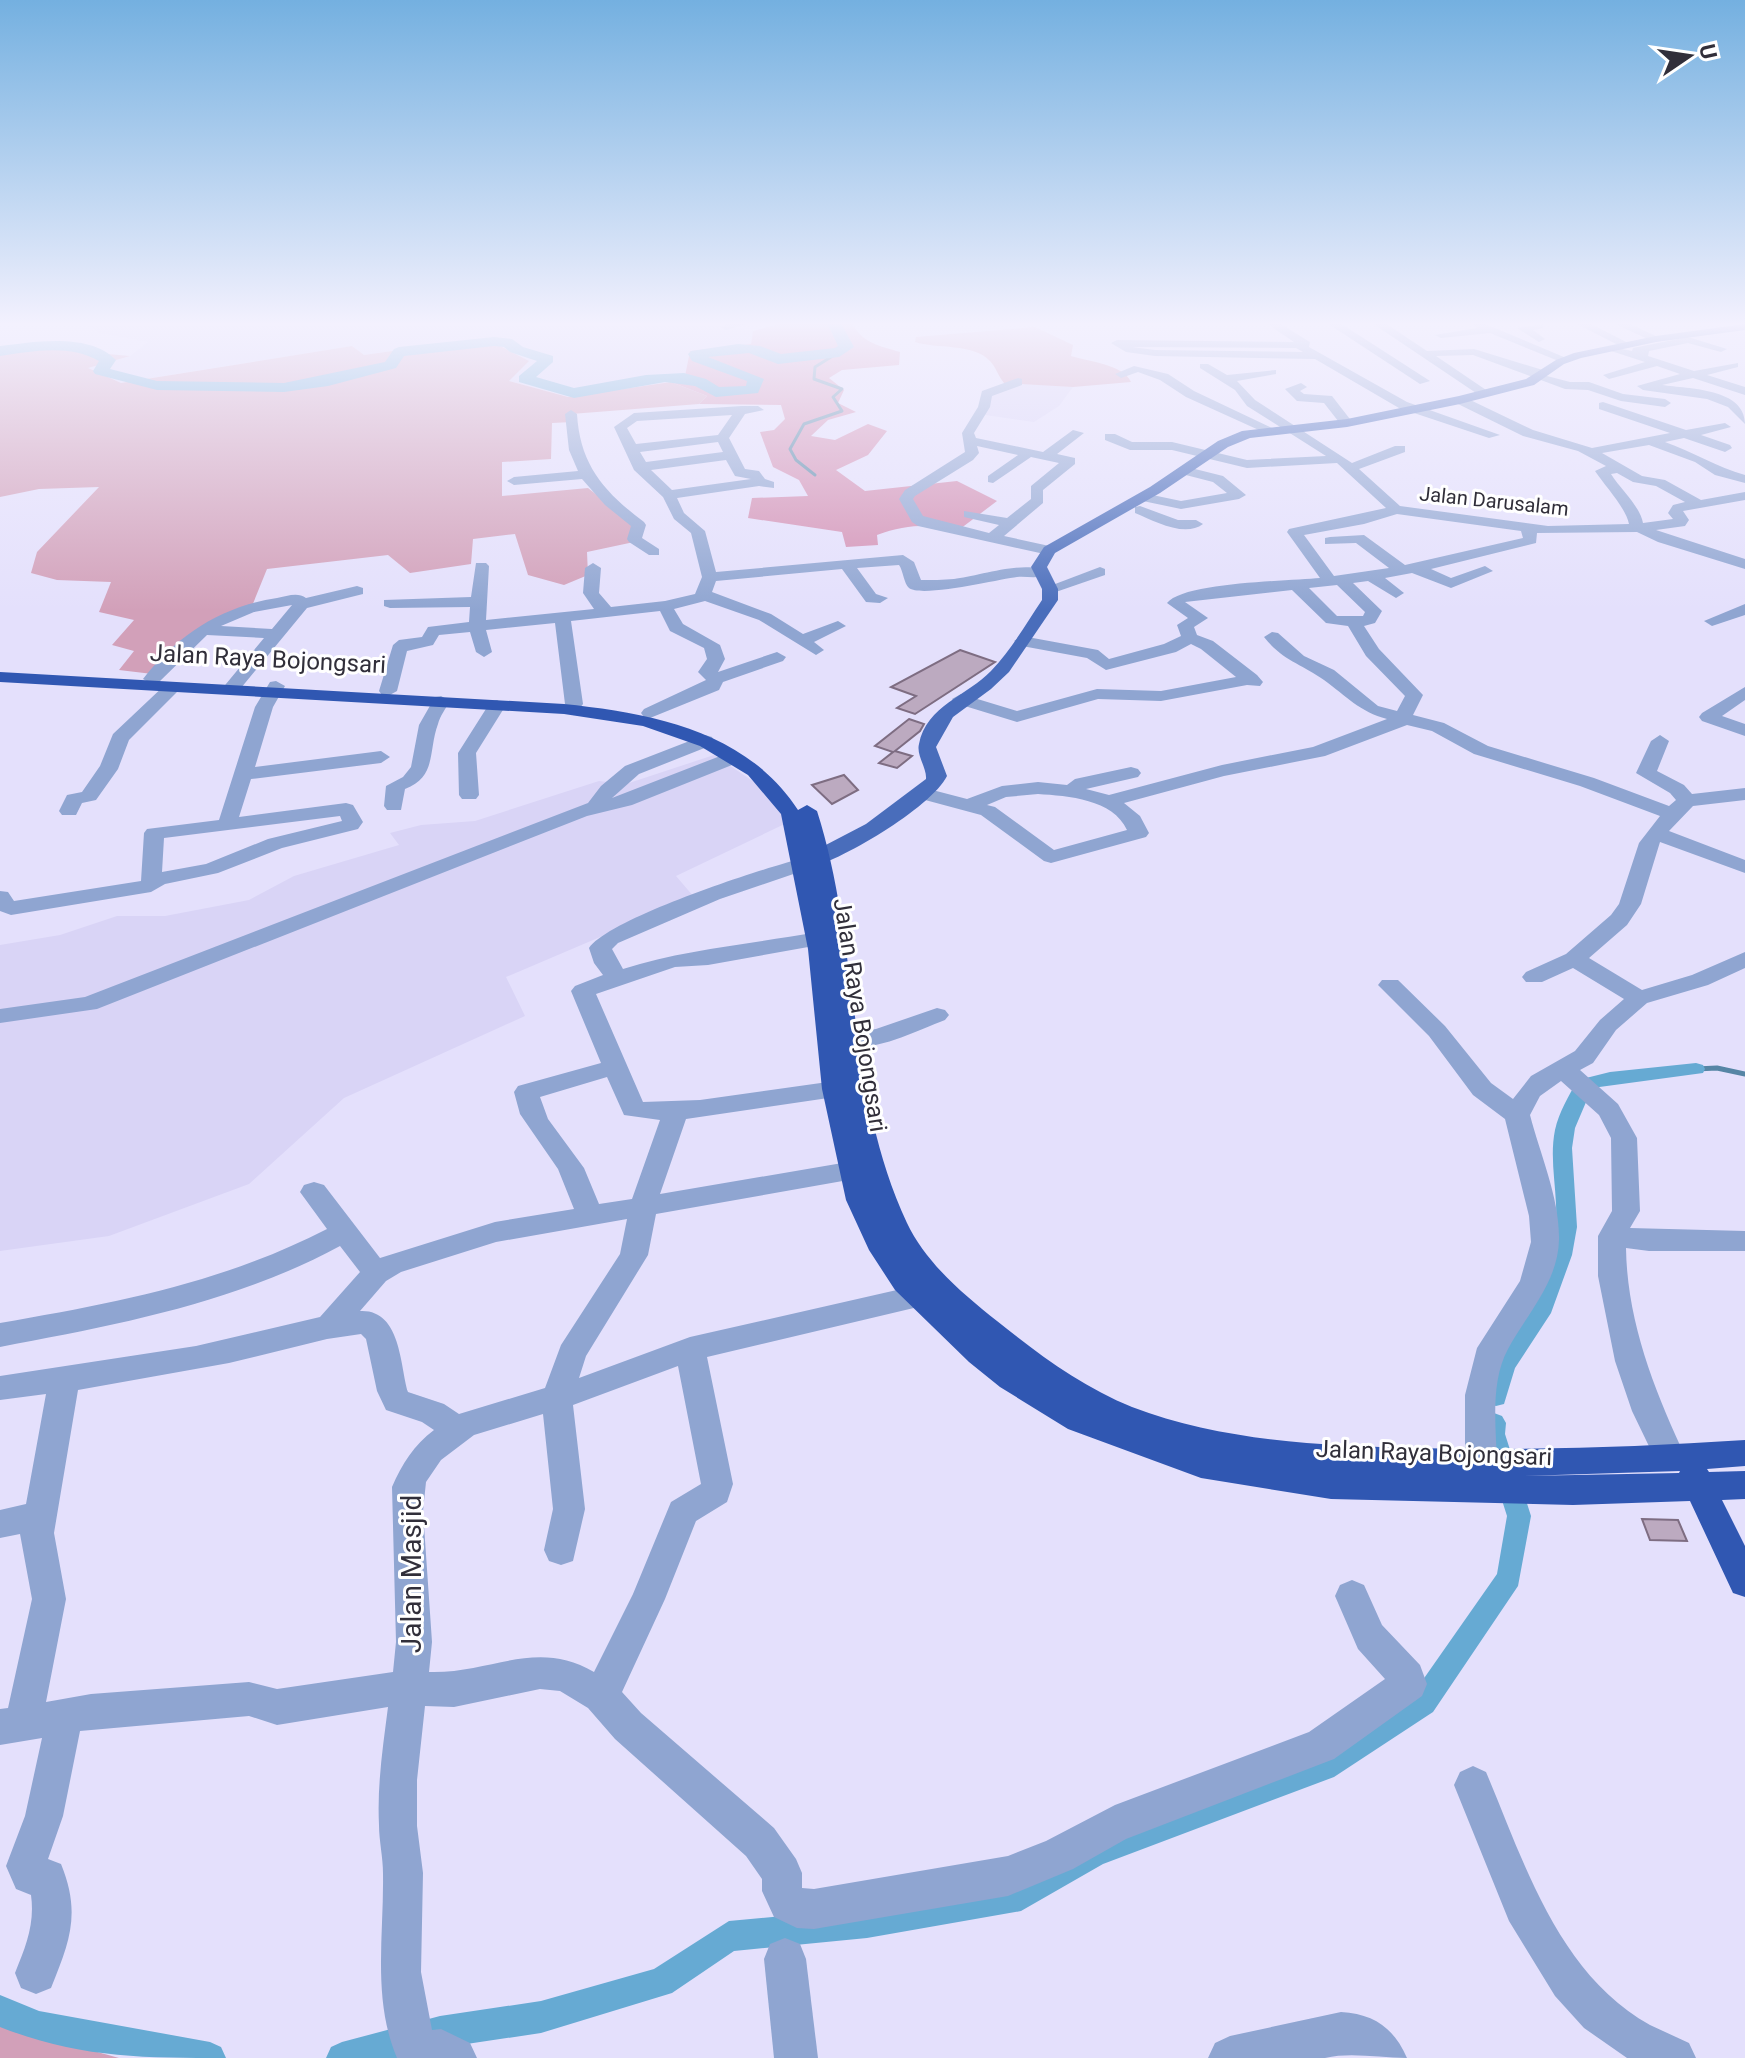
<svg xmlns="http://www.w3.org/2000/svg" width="1745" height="2058" viewBox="0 0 1745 2058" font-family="Roboto,sans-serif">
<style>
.built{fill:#d9d4f6}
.green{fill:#d2a0b9}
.forest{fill:#d390b3}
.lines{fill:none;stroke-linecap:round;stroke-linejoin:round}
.stream-far1{stroke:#5685a5;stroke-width:3}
.stream{stroke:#5685a5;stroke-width:5}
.canal{fill:#66aad3;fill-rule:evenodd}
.river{fill:#66aad3;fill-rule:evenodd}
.building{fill:#bcaac0;stroke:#7e6d82;stroke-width:2}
.minor{fill:#8fa5d1;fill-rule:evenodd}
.major{fill:#496dbb;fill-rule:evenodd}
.highway{fill:#3057b2;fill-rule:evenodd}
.labels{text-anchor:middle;stroke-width:6;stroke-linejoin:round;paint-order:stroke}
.far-street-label{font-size:20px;fill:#312f3a;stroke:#fff}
.street-label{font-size:24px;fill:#312f3a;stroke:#fff}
.near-street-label{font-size:28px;fill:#312f3a;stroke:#fff}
</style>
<rect width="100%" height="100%" fill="#e4e0fc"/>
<!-- built -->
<g class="built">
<path d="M85 323H708L753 331 751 344 690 351 685 376 671 382 568 397 509 381 493 339 464 341 364 355 352 346 120 383 87 368 130 356 148 342 99 333Z"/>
<path d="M1024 384 1073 387 1059 406 1034 422 985 415 988 396Z"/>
<path d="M714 755 778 798 791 821 676 876 694 897 506 977 525 1016 344 1098 249 1184 109 1236 0 1251V945L60 935 117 916H165L249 900 294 876 399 845 390 833 421 825 475 821 599 781 626 784Z"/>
</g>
<!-- green -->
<g class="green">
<path d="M1035 327 1073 345 1071 356C1089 362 1123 364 1131 382L1073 387 1004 383C998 376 996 367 990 361 974 343 936 349 915 342L916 337Z"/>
<path d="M494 339 498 345 529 361 509 381 568 397 671 382 707 396 699 404 571 414 572 422 552 423 551 459 502 462V496L588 488 635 525 634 542 587 552 588 575 564 585 528 575 515 534 473 539 471 564 410 573 388 555 267 569 250 611 212 624 161 675 119 670 134 651 112 645 134 620 99 612 111 582 57 580 31 573 37 552 99 487 39 489 0 497V355L40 348 130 356 88 368 121 383 352 346 364 355 464 341Z"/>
<path d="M0 2025 119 2058H0Z"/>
</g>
<!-- forest -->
<path class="forest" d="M783 323H852C862 343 880 346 900 352L899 365 842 370 829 378 844 390 838 403 856 412 828 420 811 436 835 440 868 424 887 431 868 455 836 470 865 491 957 481 997 501 960 529C930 524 906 524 877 535L878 545 846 547 842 532 748 518 752 498 808 496 799 480 773 467 760 432 774 430 785 419 781 405 699 404 707 396 671 382 685 376 690 351 751 344 753 331Z"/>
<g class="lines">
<!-- stream-far1 -->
<path class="stream-far1" d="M815 475 796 460 790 449 804 424 842 411 833 397 842 389 814 379 815 367 839 352"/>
<!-- stream -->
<path class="stream" d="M1696 1069 1717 1068 1745 1074"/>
<!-- canal -->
<g class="canal">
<path d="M1696 1063 1703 1065 1705 1069 1703 1073 1592 1088 1575 1128 1572 1148 1577 1227 1572 1255 1551 1313 1515 1368 1504 1404 1496 1406 1488 1404C1473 1374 1517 1335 1530 1312 1537 1299 1541 1285 1546 1271 1553 1249 1557 1228 1556 1204 1555 1179 1550 1155 1555 1130 1559 1112 1569 1095 1578 1080L1610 1072Z"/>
<path d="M1494 1413 1502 1416 1506 1423 1505 1434 1531 1516 1518 1586 1433 1712 1334 1777 1103 1864 1021 1911 867 1938 734 1951 672 1993 541 2033 440 2048 403 2058H326L331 2047 342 2042 440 2016 541 2001 654 1969 729 1921 867 1908 1017 1882 1084 1843 1315 1756 1413 1694 1497 1574 1507 1516 1481 1434 1486 1416Z"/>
<path d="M0 1995 39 2011 210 2042 221 2047 226 2058C142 2058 79 2058 0 2027Z"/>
</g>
<!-- river -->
<path class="river" d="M827 323H841L854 347 839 357 778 364 749 353 708 357 764 379 758 393 716 397 695 386 665 382 574 398 519 382V376L537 361 510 352 504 347 494 346 404 356 396 368 328 386 284 392 157 390 95 374 93 371 99 361C70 344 32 351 0 356V346C34 342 89 332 116 360L110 369 157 381 284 383 385 362 394 349 399 347 494 337 512 339 523 347 553 356V362L536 377 574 388 646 375 684 373 706 379 719 387 746 386 747 381 692 361 688 354 691 351 738 344 760 346 781 354 835 348 838 346Z"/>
</g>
<!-- building -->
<g class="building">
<path d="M960 650 995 662 915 714 897 708 916 696 891 687Z"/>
<path d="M909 719 924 724 920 731 895 751 912 756 897 768 879 763 893 752 875 746Z"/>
<path d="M844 775 858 790 832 804 812 785Z"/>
<path d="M1642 1519 1678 1520 1687 1541 1650 1540Z"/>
</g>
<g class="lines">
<!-- minor -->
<g class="minor">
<path d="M729 323H750L726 330 721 327Z"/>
<path d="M1266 323H1279L1310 342 1309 347 1407 402 1500 435 1489 438 1399 408 1315 359 1155 356 1126 352 1111 343 1117 340 1294 342ZM1132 347 1296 348 1303 352 1155 350Z"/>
<path d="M1327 323H1340L1430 381 1420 384Z"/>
<path d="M1372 323H1385L1427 351 1474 349 1546 371 1547 376 1570 382H1589L1623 394 1665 399 1671 403 1665 407 1621 401 1588 390 1565 389 1473 355 1436 356 1492 394 1482 397Z"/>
<path d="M1471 323H1483L1571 360 1561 362 1490 333 1441 338 1435 335 1477 328Z"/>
<path d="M1575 323H1589L1632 345 1622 347Z"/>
<path d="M1613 323H1628L1662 339 1652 341Z"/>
<path d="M1543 324V328L1533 330 1545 339 1539 342 1517 328Z"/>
<path d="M1688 337 1727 349 1721 352 1688 343 1649 351 1648 356 1694 371 1738 363V367L1707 375 1745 387V395L1693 378 1662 385C1689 389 1745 388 1745 424L1728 407 1707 399 1643 390 1637 386 1680 374 1657 366 1609 379 1603 375 1645 362 1608 350V346L1632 351 1633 348Z"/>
<path d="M1200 364H1208L1227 375 1276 370V374L1237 381 1255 400 1352 463 1395 446H1405V452L1359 469 1400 506 1548 526 1629 524C1626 508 1605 486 1595 471L1606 466 1578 451 1523 436 1456 403V397H1464L1533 430 1592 448 1670 433 1599 409V403L1603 402 1686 430 1725 423 1731 427 1701 435 1730 445 1732 448 1725 452 1684 438 1665 442C1693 452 1717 467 1745 475V483L1715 475 1695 462 1649 445 1602 453 1642 476 1665 480 1701 500 1745 492V500L1683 511 1689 520 1685 526 1656 530 1745 559V569L1658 542 1637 532 1537 533 1536 543 1431 569 1451 578 1485 566 1493 571 1451 588 1412 573 1385 578 1404 593 1396 598 1368 581 1353 583 1382 611 1375 623 1364 626 1379 649 1423 695 1413 715 1444 723 1488 746 1594 778 1669 806 1676 800 1670 793 1636 773 1651 741 1660 735 1669 741 1657 771 1684 785 1692 794 1745 788V800L1693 806 1669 831 1745 860V873L1660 842 1641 904 1627 925 1589 958 1642 990 1692 975 1745 952V968L1708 985 1647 1003 1616 1030 1593 1063 1580 1070 1618 1104 1637 1138 1640 1211 1630 1228 1745 1231V1251H1649L1626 1248C1627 1322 1655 1392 1686 1458L1681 1467 1670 1471 1659 1467 1632 1411 1615 1361 1598 1276V1236L1612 1211 1611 1138 1599 1115 1561 1081 1540 1096 1530 1115C1540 1154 1560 1199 1559 1240 1558 1282 1527 1314 1508 1349 1490 1382 1496 1427 1497 1463L1492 1473 1481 1476 1470 1473 1465 1463V1395L1477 1348 1520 1281 1531 1242 1529 1216 1505 1119 1473 1095 1429 1036 1378 985 1382 980H1398L1445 1026 1491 1083 1513 1099 1531 1076 1575 1051 1600 1020 1624 999 1573 968 1542 982H1526L1522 977 1526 972 1566 954 1611 915 1619 904 1639 843 1660 816 1580 786 1474 754 1432 731 1407 725 1325 756 1224 776 1124 803 1140 816 1149 833 1146 837 1051 863 1044 861 981 815 914 797 911 793 921 787 967 799 1002 786 1038 782 1067 785 1075 779 1131 767 1138 769 1141 773 1138 777 1086 789 1109 795 1222 765 1313 747 1387 719C1360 712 1346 696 1324 680 1302 664 1283 661 1264 637L1272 632 1278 633 1304 656 1334 670 1378 706 1397 711 1405 696 1366 656 1348 626 1326 623 1292 590 1185 602 1208 618 1194 627 1197 635 1213 641 1257 675 1263 682 1260 686 1247 685 1161 701 1098 699 1017 722 955 703 952 699 961 694 1017 711 1097 689 1161 691 1236 677 1201 649 1191 644 1176 652 1106 670 1087 658 1022 646 1014 641 1022 636 1098 650 1109 659 1164 644 1181 636 1177 625 1188 618 1167 603C1184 582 1289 581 1320 578L1287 532 1289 529 1386 508 1337 463 1247 468 1172 450H1130L1105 440V434H1115L1132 442H1172L1247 460 1326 456 1247 406 1235 390 1200 368ZM1617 473 1633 482 1656 486 1685 502 1673 505 1668 513 1673 519 1643 523C1640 506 1621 490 1611 474ZM1397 514 1521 531 1523 538 1405 565 1364 535 1330 537 1325 538V544L1356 543 1389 568 1334 576 1304 535 1364 524ZM1337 585 1365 612 1363 616H1337L1309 588ZM1038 794C1068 796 1113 799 1127 830L1054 850 995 807 987 805 1006 797Z"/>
<path d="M1134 366 1168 374 1194 391 1272 428 1261 431 1186 397 1160 380 1138 372 1121 378 1115 374Z"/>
<path d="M1018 378 1022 379V385L992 396 990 407 974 433 976 438 1043 452 1073 430 1084 433 1057 454 1075 458V464L1043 490V503L1004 536 1054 547 1057 550 1049 555 918 526 912 522 899 499 905 490 965 452 962 433 978 407 982 391ZM977 446 1018 455 988 476V482L993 483 1031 457 1059 463 1031 486V499L1007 518 964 511V517L999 525 989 533 923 516 913 499 915 496 973 460 979 453Z"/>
<path d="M1301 383 1307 387 1300 391 1304 394 1332 396 1353 423 1352 426H1342L1324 403 1297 401 1285 389Z"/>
<path d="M742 406H758L764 410 745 414 729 438 745 469 759 471 765 479 774 482V488L759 486 677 498 684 513 705 531 716 572 903 555 914 562 921 580C932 580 943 580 954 579 977 577 1029 558 1048 573 1039 580 1029 576 1017 577 1000 579 922 598 909 588 904 584 903 570 899 565L857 568 876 594 888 598 880 603 866 602 842 569 716 581 712 592 771 614 803 634 838 621 846 626 814 642 824 650 816 655 759 620 705 601 674 609 683 624 720 645 725 659 718 672 777 652 786 657 783 661 723 682 719 690 650 718 644 717 641 713 644 709 706 680 698 672 707 659 704 648 670 631 660 611 571 621 583 704 580 708H568L565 704 555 623 486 630 492 652 484 657 476 652 470 632 439 635 433 645 407 651 397 691 388 696 382 695 379 691 393 645 399 640 422 637 428 627 469 622 470 607 390 608 384 606V600L471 597 476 563H486L489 566 486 620 594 609 583 593 585 568 593 563 601 568 599 593 611 607 665 601 695 594 702 577 691 533 674 519 663 497 634 470 614 427 634 413ZM732 415 718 435 636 444 627 428 637 421ZM718 442 723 452 646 462 640 452ZM726 460 735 476 751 479 672 490 651 470Z"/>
<path d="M571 410 577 414C580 465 604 492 644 522L646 525 642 538 659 549V555H649L629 542 627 539 631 526 605 505 582 479 514 485 507 481 514 477 578 471 569 450 565 414Z"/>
<path d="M1183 466 1223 476 1246 495 1239 499 1181 509 1138 500 1136 497 1143 493 1181 501 1227 493 1213 482 1178 473 1176 470Z"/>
<path d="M1140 506 1178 520H1196L1203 524C1185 538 1154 521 1135 513V507Z"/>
<path d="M1100 567 1105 569V575L1050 594 1042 589Z"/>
<path d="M357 586 363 588V594L307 608 236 694H224L221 690 264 638 207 635 158 683 152 684 143 679C177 635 222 606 277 598 287 596 298 592 306 598ZM292 605 272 629 221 626 254 612Z"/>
<path d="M1745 604V615L1712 626 1704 621Z"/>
<path d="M276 681 285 686 273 707 255 767 381 751 390 757 381 763 251 779 239 817 346 803 353 805 363 822 358 829 282 848 218 873 165 884 151 892 11 915 0 911V891L8 892 14 901 141 881 144 833 147 829 219 820 255 707 270 682ZM340 816 342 821 268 839 206 864 162 872 164 838Z"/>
<path d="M173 682 182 687 129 740 118 769 96 800 82 803 76 815H62L59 811 67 795 82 792 100 766 113 734 167 683Z"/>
<path d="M1745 687V700L1722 716 1745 724V736L1702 721 1699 717 1702 713Z"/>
<path d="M441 696 450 701C446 708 440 716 438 724 428 751 437 777 405 789L401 810H387L384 806 386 786 403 777 411 767 419 725 435 697Z"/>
<path d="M497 700 506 705 476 753 479 795 476 799H462L459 795 458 753 491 701Z"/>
<path d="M705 735 712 737 714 741 712 745 639 774 612 798 728 753 735 751 744 757 742 761 632 805 587 816 97 1009 0 1023V1009L85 997 588 803 601 786 625 766Z"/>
<path d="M804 858 811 860 814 864 811 868 720 899 618 943 612 949 623 969C685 949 752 944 817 932L825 934 828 939 825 944 708 965 675 967 596 994 643 1102 700 1100 835 1081 844 1083 848 1089 844 1095 835 1097 686 1119 660 1194 854 1161 863 1163 867 1170 863 1177 854 1179 656 1214 648 1255 586 1356 579 1378 690 1337 910 1287 935 1275 945 1278 949 1286 945 1294 918 1307 707 1357 733 1484 727 1502 696 1521 665 1599 622 1692 641 1713 774 1828 796 1859 802 1873V1888L814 1889 1008 1856 1046 1841 1115 1805 1309 1732 1385 1679 1358 1649 1335 1596 1340 1585 1352 1580 1364 1585 1382 1625 1420 1665 1427 1684 1422 1696 1334 1759 1126 1839 1073 1869 1008 1896 814 1929 797 1928 774 1917 762 1891V1879L746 1856 615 1739 588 1708 560 1691 540 1689 454 1707 425 1706 417 1780V1826L423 1873 421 1972 432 2030 441 2029 470 2043 477 2058H397C372 1999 384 1935 383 1874 383 1857 379 1841 379 1825 377 1785 383 1746 388 1707L277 1725 249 1716 80 1731 63 1816 48 1859 61 1864C81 1913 70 1941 51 1988L36 1994 21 1988 15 1973C26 1946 35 1924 31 1895L16 1889 6 1866 25 1816 42 1738 0 1745V1709L8 1708 32 1599 20 1534 0 1538V1510L26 1504 46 1394 0 1400V1376L196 1346 320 1317 360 1272 340 1246C235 1303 117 1325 0 1347V1323C115 1303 222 1283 327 1229L300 1192 304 1185 314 1182 324 1185 380 1258 495 1222 574 1209 558 1169 520 1114 514 1092 518 1086 601 1063 571 991 575 986 603 975 594 963 589 948C610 918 763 868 804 858ZM607 1077 624 1115 660 1120 632 1199 599 1204 584 1168 548 1119 540 1097ZM627 1219 620 1254 561 1345 545 1388 459 1414 444 1404 408 1392C400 1365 401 1309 360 1311L386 1281 401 1272 496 1242ZM361 1334 366 1339 377 1391 386 1410 422 1422 434 1430C414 1445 402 1464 392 1487L396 1642 393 1672 277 1689 249 1682 91 1694 46 1702 66 1599 54 1533 78 1390 229 1363 327 1339ZM678 1366 701 1484 671 1502 633 1594 594 1672C536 1638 490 1674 429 1672L432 1642 423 1511 426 1482 441 1460 474 1435 543 1414 553 1509 544 1550 549 1561 561 1565 573 1561 585 1509 573 1405Z"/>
<path d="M937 1008 945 1010 949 1015 945 1020C913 1032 871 1055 836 1045L833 1040 836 1035 876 1029Z"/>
<path d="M1473 1766 1486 1772C1524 1862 1558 1974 1650 2025 1663 2031 1676 2037 1689 2043L1696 2058H1627L1584 2028 1555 1996 1509 1921 1454 1785 1460 1772Z"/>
<path d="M785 1938 800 1944 806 1959 818 2058H774L764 1959 770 1944Z"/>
<path d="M1341 2012C1374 2014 1394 2028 1407 2058 1379 2058 1351 2052 1325 2058H1208L1215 2043 1230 2036Z"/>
</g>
<!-- major -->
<path class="major" d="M1745 324V330L1656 342 1581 358 1564 364 1534 385 1460 404 1347 427 1250 438 1228 447 1160 493 1055 553 1047 567 1058 589V600L1009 672 991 689 953 717 936 747 947 776C931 808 839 862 804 870L794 864 797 860 866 824 926 779C927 768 916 755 919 744 926 706 968 695 991 671 1011 650 1026 624 1042 600V589L1031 567 1044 547 1150 487 1218 441 1242 431 1347 419 1459 396 1526 379 1556 360 1574 353 1656 336Z"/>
<!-- highway -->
<path class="highway" d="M0 672 564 704C651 713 747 731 798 810L807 805 817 811C860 945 846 1093 907 1223 926 1263 963 1294 997 1321 1038 1354 1082 1387 1132 1407 1221 1441 1322 1446 1416 1448 1526 1451 1636 1447 1745 1440V1466L1707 1469 1709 1472 1745 1471V1499L1722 1500 1745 1546V1597L1733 1593 1690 1501 1573 1505 1331 1499 1201 1478 1068 1429 1000 1387 969 1362 895 1290 869 1250 846 1200 822 1089 808 949 781 814 748 775 700 746 643 726 564 714 0 682ZM1680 1471 1679 1473 1524 1476Z"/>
</g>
<!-- sky -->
<linearGradient id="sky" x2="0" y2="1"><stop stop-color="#74b0e0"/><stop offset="0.53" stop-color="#f3f1fe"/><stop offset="1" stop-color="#f3f1fe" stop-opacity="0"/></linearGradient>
<rect width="1745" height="611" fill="url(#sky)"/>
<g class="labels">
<!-- far-street labels -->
<g class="far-street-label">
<text transform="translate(1494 501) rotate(6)" y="7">Jalan Darusalam</text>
</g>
<!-- street labels -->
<g class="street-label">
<text transform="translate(268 659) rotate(3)" y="8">Jalan Raya Bojongsari</text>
<text transform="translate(860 1015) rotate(81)" y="8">Jalan Raya Bojongsari</text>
<text transform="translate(1434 1453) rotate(2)" y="8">Jalan Raya Bojongsari</text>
</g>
<!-- near-street labels -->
<g class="near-street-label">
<text transform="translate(411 1574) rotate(-90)" y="10">Jalan Masjid</text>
</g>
</g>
<!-- north arrow -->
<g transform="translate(1689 56) rotate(77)" stroke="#ffffff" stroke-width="6" paint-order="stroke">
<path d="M0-6L14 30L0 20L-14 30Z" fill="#312f3a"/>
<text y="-12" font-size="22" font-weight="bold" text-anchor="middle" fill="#312f3a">U</text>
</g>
</svg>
